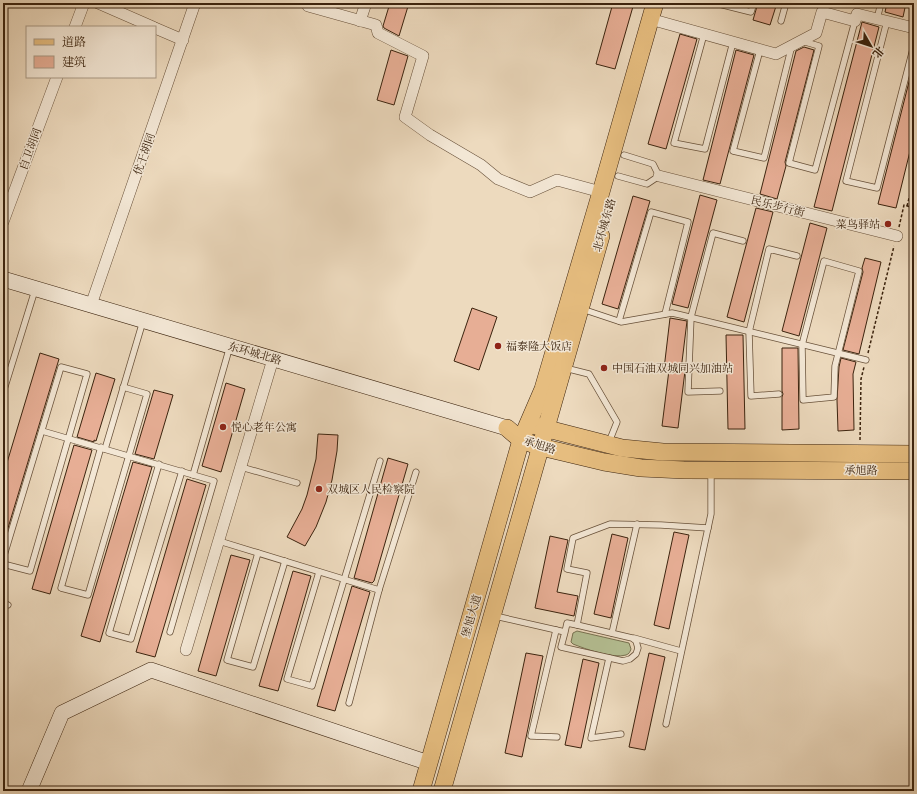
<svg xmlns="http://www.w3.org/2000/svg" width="917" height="794" viewBox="0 0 917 794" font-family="'IM FELL English','Noto Serif SC',serif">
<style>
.green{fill:#b5c094;stroke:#787251}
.building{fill:#e7ae95;stroke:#3b230e}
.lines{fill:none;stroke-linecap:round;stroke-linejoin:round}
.lane-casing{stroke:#68513a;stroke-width:7}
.street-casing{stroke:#68513a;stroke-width:12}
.secondary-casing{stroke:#3b230e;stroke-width:16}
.primary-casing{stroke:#3b230e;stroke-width:18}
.path{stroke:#3b230e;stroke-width:1.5;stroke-dasharray:3 2;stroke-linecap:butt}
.lane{stroke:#f3e7d5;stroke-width:5.5}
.street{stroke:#f3e7d5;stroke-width:11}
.secondary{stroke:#f3e7d5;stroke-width:15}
.primary{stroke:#e6bd7f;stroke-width:17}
.poi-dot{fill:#8f2418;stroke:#f3e7d5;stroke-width:1.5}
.labels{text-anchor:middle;stroke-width:3;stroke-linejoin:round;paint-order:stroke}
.street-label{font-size:11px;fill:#3b230e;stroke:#f3e7d5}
.poi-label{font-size:11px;fill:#3b230e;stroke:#f3e7d5;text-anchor:start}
</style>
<rect width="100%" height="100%" fill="#eddabe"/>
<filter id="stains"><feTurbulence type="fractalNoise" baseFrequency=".005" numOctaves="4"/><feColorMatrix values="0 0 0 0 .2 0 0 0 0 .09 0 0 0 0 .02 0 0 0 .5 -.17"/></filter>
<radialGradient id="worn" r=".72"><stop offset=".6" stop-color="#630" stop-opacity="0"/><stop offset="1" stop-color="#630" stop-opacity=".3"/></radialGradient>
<!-- green -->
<path class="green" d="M577 631 629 643 631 649C630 652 629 654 626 655 614 659 585 649 573 644L571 642 573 633Z"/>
<!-- building -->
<g class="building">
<path d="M390 3H409L399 36 384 28 383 26Z"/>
<path d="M613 3H634L615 69 596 64Z"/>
<path d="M758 3H777L770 25 753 20Z"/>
<path d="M887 3H906L903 17 885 12Z"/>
<path d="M862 22 879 27 832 211 814 207Z"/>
<path d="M680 34 697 39 666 149 648 144Z"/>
<path d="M804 47 814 50 785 162 786 166 777 199 760 194 796 51Z"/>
<path d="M391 50 408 56 394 105 377 100Z"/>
<path d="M736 50 754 55 720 184 703 180Z"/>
<path d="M912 70 914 71V135L896 208 878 204Z"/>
<path d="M700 195 717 200 688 308 672 304Z"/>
<path d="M633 196 650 201 618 309 602 304Z"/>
<path d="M756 208 773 212 744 322 727 317Z"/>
<path d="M810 223 827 228 799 336 782 331Z"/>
<path d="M865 258 881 262 859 354 843 350 863 272 862 268Z"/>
<path d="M472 308 497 317 479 370 454 361Z"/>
<path d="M670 318 687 321 681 370 685 371 684 379 678 428 662 426 669 370 664 369Z"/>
<path d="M726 335H743L745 429H728Z"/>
<path d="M782 348H798L799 429 782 430V397L783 394 782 391Z"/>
<path d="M40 353 59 359 5 538H3V476Z"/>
<path d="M841 358 856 362 853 374 854 430 838 431 837 400 839 367Z"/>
<path d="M96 373 115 379 96 441 94 440V442L77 437Z"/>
<path d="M226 383 245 389 221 472 202 466Z"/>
<path d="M154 390 173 395 154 459 135 454Z"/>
<path d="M318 434 338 435 337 451 332 480 326 502 316 527 305 546 287 537 302 509 307 495 316 459Z"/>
<path d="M74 445 92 450 50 594 32 589Z"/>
<path d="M388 458 408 464 374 581 372 583 354 578Z"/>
<path d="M133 462 152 467 100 642 81 636Z"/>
<path d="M187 479 206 485 155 657 136 652Z"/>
<path d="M674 532 689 535 669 629 654 625Z"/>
<path d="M612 534 628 538 611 618 594 614Z"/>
<path d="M550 536 568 540 557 592 578 596 574 616 535 608Z"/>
<path d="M231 555 250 560 216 676 198 671Z"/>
<path d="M293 571 311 576 278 691 259 686Z"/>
<path d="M352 586 370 592 335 711 317 706Z"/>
<path d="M526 653 543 656 522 757 505 753Z"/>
<path d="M649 653 665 657 645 750 629 747Z"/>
<path d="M583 659 599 663 581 748 565 745Z"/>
</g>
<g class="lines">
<defs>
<g id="lane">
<path d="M715 3 751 12 754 3"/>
<path d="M877 19 881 3"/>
<path d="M781 21 786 3"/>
<path d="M887 21 846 181 877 188 914 45"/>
<path d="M704 34 674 143 705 149 733 42"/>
<path d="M802 41 819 46 789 163 815 170 855 21"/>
<path d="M760 50 733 151 764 158 792 45"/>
<path d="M618 176 647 184 659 176 653 164 624 155"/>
<path d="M824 261 859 271 835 366 834 397 803 400 802 345Z"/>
<path d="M582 309 621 322 672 313 681 315 866 360"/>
<path d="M619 321 651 212 688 222 665 314"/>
<path d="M565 368 589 374 617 422 609 442"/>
<path d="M720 391 688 392 691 317 713 233 743 241"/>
<path d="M3 393 35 290"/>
<path d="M779 394 751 396 749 332 769 249 797 256"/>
<path d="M42 431 214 481 170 632"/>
<path d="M101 447 61 588 88 595 147 394 123 387"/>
<path d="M105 449 143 321"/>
<path d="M159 464 109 633 131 639 182 471"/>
<path d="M241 467 297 483"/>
<path d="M193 475 230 346"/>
<path d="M219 541 379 590"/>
<path d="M258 553 227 660 253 667 285 561"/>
<path d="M3 559 61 367 87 374 30 571 3 564"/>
<path d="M319 572 287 679 312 686 380 461"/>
<path d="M3 603 8 605"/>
<path d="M495 616 565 632 567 623 577 625 632 638 636 641 638 648 636 654 630 659 623 661 561 647 565 632"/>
<path d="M577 625 587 573 567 569 573 538 610 524 661 525 708 528"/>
<path d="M556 630 531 736 557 737"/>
<path d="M612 633 637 524"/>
<path d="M634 638 681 651"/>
<path d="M609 658 591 738 621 734"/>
<path d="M349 703 379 590 416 472"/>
<path d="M666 724 711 514V471"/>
</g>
<g id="street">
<path d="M98 3 153 27"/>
<path d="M308 6 376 25 378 33 423 56 405 117 430 135 481 165 498 179 530 192 557 180 601 192"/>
<path d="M650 19 776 54 816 33 822 12 855 21 857 14 910 27 914 26"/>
<path d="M360 21 366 3"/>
<path d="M75 27 84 3"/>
<path d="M155 28 183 40"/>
<path d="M659 176 897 236"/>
<path d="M3 222 57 77"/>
<path d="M91 305 195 3"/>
<path d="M186 650 273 359"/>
</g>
<g id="secondary">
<path d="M3 279 507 428"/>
<path d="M29 791 62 713 151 670 429 763"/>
</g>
<g id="primary">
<path d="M536 426 622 448 663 452 914 454"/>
<path d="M507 428 521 440 541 447 604 462 641 468 684 470 914 471"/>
<path d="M421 791 521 440 543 389 601 192 655 3"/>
<path d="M442 791 601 236"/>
</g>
</defs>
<!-- lane casing -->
<use href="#lane" class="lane-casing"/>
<!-- street casing -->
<use href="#street" class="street-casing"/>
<!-- secondary casing -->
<use href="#secondary" class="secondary-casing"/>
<!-- primary casing -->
<use href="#primary" class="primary-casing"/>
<!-- path -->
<g class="path">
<path d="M907 206 914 179"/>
<path d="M899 227 904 205 914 208"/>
<path d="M868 353 894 246"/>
<path d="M860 440 861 379 864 367"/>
</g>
<!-- lane -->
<use href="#lane" class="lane"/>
<!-- street -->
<use href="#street" class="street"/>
<!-- secondary -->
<use href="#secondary" class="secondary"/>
<!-- primary -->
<use href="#primary" class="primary"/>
</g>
<!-- markers -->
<g class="poi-dot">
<circle cx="888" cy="224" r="4"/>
<circle cx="498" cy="346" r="4"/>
<circle cx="604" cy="368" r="4"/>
<circle cx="223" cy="427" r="4"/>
<circle cx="319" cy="489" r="4"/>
</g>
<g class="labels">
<!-- street labels -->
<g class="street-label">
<text transform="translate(30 149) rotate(-70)" y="4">自卫胡同</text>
<text transform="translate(144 154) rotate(-71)" y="4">优干胡同</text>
<text transform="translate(778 206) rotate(14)" y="4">民乐步行街</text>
<text transform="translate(604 225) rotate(-74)" y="4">北环城东路</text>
<text transform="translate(255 353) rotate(16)" y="4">东环城北路</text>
<text transform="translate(540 445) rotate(18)" y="4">承旭路</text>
<text transform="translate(861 470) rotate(1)" y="4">承旭路</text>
<text transform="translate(471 616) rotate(-74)" y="4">堡旭大道</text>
</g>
<!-- poi labels -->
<g class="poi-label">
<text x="880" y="228" text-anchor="end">菜鸟驿站</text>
<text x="506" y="350">福泰隆大饭店</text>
<text x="612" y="372">中国石油双城同兴加油站</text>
<text x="231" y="431">悦心老年公寓</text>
<text x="327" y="493">双城区人民检察院</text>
</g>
</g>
<!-- margin -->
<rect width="917" height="794" fill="none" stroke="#eddabe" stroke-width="16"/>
<rect x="4" y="4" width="909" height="786" fill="none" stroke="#3b230e" stroke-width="2"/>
<rect x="8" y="8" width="901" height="778" fill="none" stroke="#3b230e"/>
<!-- legend -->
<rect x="26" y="26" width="130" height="52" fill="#f3e7d5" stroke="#a99985"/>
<rect x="34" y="39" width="20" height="6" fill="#e6bd7f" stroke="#a99985"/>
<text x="62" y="46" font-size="12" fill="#3b230e">道路</text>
<rect x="34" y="56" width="20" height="12" fill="#e7ae95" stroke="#a99985"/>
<text x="62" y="66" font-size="12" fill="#3b230e">建筑</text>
<!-- north arrow -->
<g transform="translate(871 46) rotate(129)" stroke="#f3e7d5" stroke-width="3" paint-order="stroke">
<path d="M0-3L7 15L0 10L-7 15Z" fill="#3b230e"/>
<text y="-6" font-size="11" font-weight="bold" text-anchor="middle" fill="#3b230e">北</text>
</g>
<rect width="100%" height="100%" filter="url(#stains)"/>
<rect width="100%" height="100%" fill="url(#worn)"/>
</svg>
